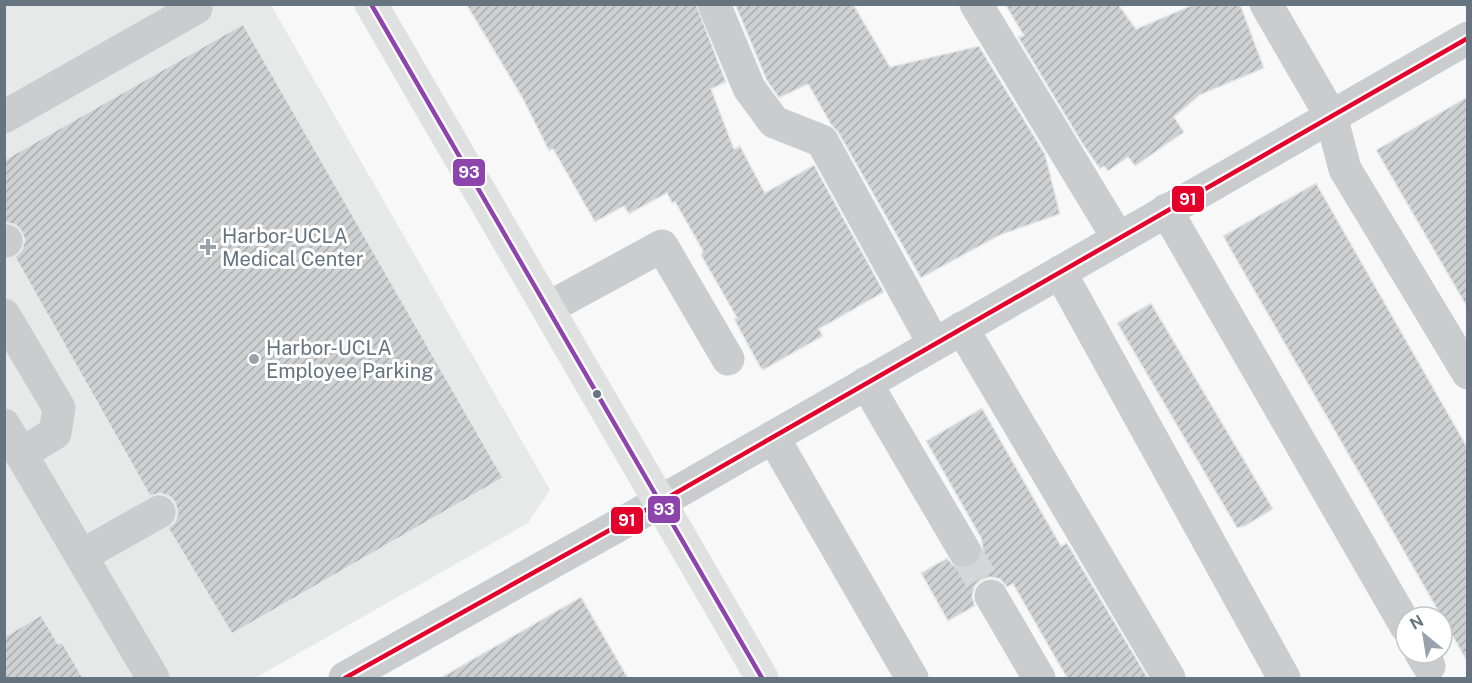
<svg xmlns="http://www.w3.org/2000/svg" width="1472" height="683" viewBox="0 0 1472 683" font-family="'Public Sans',sans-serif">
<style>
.built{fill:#e7e8e8}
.building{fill:url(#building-hatch);stroke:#e8e8e8;stroke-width:1.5}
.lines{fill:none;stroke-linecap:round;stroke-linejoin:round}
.minor-tunnel{stroke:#d4d7da;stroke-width:33;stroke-dasharray:33 16;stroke-linecap:butt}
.minor{stroke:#cbcccd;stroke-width:33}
.major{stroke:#dfe0e0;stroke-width:33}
.bus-1-casing{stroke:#fff;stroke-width:9}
.bus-2-casing{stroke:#fff;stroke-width:9}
.bus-1{stroke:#8e44ad;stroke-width:4.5}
.bus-2{stroke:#e4002b;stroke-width:4.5}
.poi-dot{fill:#99a2aa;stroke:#fff;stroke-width:2}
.bus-dot{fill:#667480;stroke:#fff;stroke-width:2}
.labels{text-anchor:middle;stroke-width:6;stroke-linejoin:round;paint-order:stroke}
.poi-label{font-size:20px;fill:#667480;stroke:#fff;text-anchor:start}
.line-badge{stroke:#fff;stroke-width:2}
.badge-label{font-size:16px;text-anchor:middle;font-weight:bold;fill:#fff}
</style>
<defs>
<pattern id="building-hatch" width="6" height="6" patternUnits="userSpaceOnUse" patternTransform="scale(1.5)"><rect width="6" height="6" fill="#cfd0d1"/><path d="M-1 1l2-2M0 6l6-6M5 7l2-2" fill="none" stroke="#acadaf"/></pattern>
</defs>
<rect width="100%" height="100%" fill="#f8f8f8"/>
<!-- built -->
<path class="built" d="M4 5H271L550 490 528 523 255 678H5Z"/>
<!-- building -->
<g class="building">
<path d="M466 4H696L726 82 711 89 734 149 740 146 765 193 814 165 884 292 819 329 823 336 763 370 760 367 734 319 737 318 701 255 703 251 675 202 672 203 667 193 629 214 624 206 595 222 553 149 549 151 522 97Z"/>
<path d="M735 4H853L890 67 979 46 1045 154 1060 214 1000 235 921 278 838 132 832 126 808 84 779 98 767 81Z"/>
<path d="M1005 4H1118L1136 29 1195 4H1240L1264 68 1200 95 1174 117 1184 132 1135 166 1128 157 1108 171 1104 166 1100 169 1082 143 1018 37 1024 36Z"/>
<path d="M243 24 503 478 232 634 168 528 175 522 178 513 175 502 169 496 160 493 150 496 15 257 22 250 25 240 22 232 16 225 4 222V160Z"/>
<path d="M1467 97V307L1376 150Z"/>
<path d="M1316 183 1467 447V661L1223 236Z"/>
<path d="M1151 303 1273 509 1245 526 1237 528 1117 323Z"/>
<path d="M982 408 1061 546 1067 543 1148 678H1067L1013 584 1007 587 1000 579 990 577 981 580 975 586 972 596 975 606 948 621 921 573 947 558 955 567 964 569 973 566 980 560 983 549 981 538 926 441Z"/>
<path d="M581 597 628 678H440Z"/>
<path d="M41 615 58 644 62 642 83 678H4V637Z"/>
</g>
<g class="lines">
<!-- minor-tunnel -->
<path class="minor-tunnel" d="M964 550 991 596"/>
<!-- minor -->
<g class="minor">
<path d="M714 4 749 88 774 122 822 141 934 344"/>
<path d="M976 4 1118 238"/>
<path d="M1266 4 1331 116 1345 169 1468 373"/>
<path d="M4 117 196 8 194 4"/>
<path d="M1166 210 1406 626"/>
<path d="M4 241H6"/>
<path d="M1060 272 1284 678"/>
<path d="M548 308 662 246 728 359"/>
<path d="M4 315 59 408 55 433 21 454"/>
<path d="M962 328 1169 678"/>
<path d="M866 383 964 550"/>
<path d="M4 425 153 678"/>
<path d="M773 437 912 678"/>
<path d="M81 556 159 512"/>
<path d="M991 596 1039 678"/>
<path d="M1421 653 1429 666"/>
<path d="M345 678 660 502 1468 38"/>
</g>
<!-- major -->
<path class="major" d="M371 4 762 678"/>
<defs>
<path id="bus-1" d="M371 4 762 678"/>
<path id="bus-2" d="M345 678 660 502 1468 38"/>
</defs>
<!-- bus-1 casing -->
<use href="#bus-1" class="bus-1-casing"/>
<!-- bus-2 casing -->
<use href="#bus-2" class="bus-2-casing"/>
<!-- bus-1 -->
<use href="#bus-1" class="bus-1"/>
<!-- bus-2 -->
<use href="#bus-2" class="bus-2"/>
</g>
<!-- markers -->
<g class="poi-dot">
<path d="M205 238h6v6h6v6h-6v6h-6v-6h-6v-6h6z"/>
<circle cx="254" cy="359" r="6"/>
</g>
<circle class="bus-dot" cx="597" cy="394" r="5"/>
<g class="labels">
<!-- poi labels -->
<g class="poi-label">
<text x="222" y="243">Harbor-UCLA<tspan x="222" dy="23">Medical Center</tspan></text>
<text x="266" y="355">Harbor-UCLA<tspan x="266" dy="23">Employee Parking</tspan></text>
</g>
</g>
<g class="line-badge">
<rect x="452" y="158" width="34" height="29" rx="6" fill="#8e44ad"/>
<rect x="1171" y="185" width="34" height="28" rx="6" fill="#e4002b"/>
<rect x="647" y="495" width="34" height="29" rx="6" fill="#8e44ad"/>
<rect x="610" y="506" width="34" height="29" rx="6" fill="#e4002b"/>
</g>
<g class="badge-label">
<text x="469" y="178">93</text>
<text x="1188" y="205">91</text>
<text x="664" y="515">93</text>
<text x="627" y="526">91</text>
</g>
<!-- border -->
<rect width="1472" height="683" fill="none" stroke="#667480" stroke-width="12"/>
<!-- north arrow -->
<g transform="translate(1424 635) rotate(330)"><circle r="28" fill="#ffffff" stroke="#c2c7cc" stroke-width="1.5"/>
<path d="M0-4.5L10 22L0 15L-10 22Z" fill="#99a2aa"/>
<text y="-9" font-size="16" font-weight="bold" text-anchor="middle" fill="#667480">N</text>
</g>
</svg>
